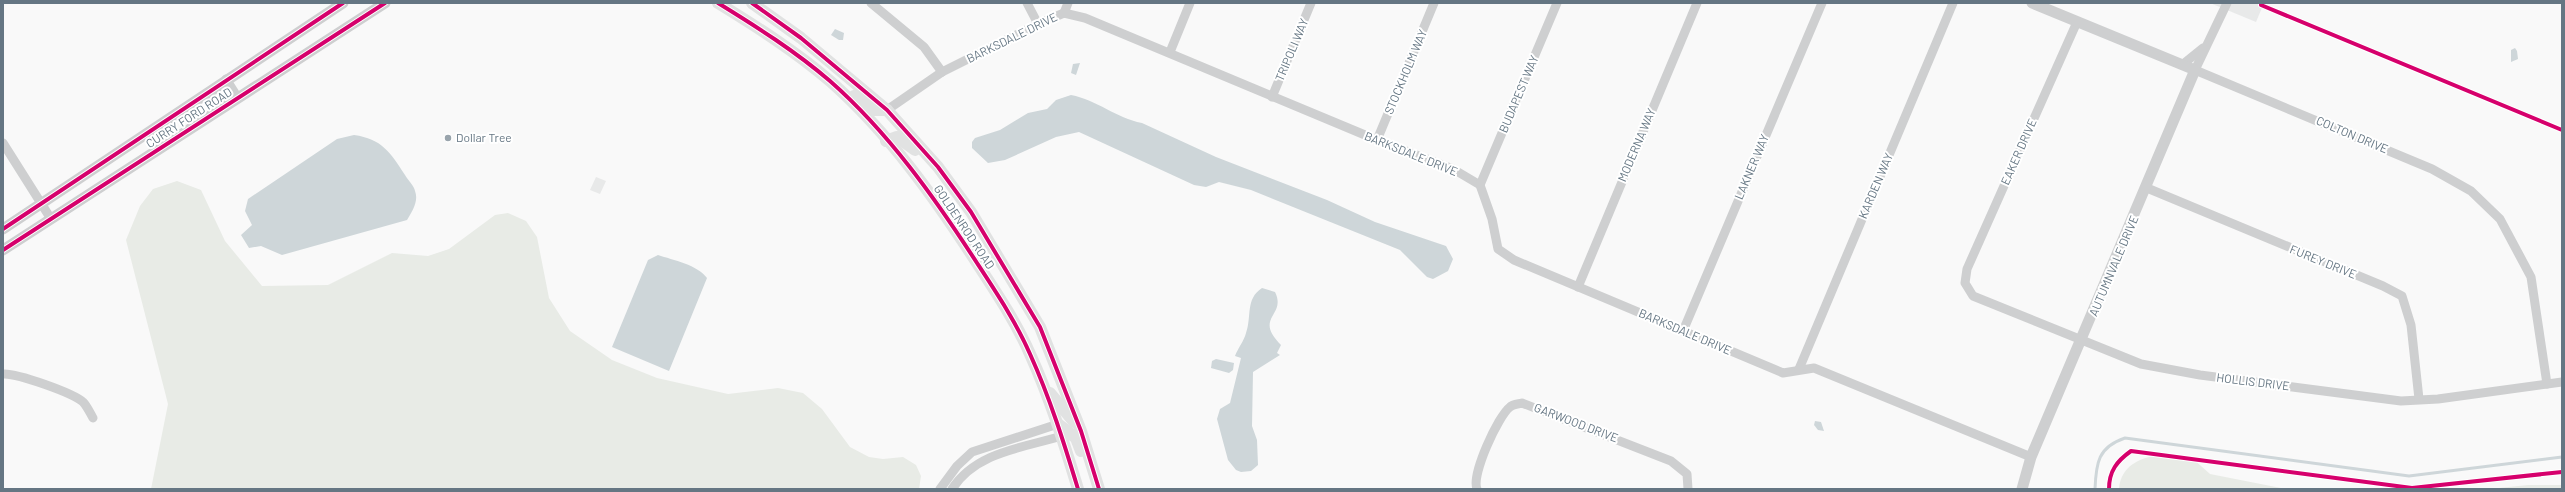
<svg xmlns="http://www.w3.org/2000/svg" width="2565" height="492" viewBox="0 0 2565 492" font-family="Barlow,sans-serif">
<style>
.built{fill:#e8e9e9}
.green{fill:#e8ebe6}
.water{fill:#ced6d9}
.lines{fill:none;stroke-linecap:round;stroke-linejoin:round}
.stream{stroke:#ced6d9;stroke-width:3}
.minor{stroke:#cecfd0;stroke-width:9}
.tertiary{stroke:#cecfd0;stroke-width:11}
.secondary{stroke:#e1e2e2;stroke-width:12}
.cycleway-casing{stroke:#fff;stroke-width:6}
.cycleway{stroke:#d6006c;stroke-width:4}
.poi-dot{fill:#99a4ac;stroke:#fff;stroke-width:1.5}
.labels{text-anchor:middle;stroke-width:4;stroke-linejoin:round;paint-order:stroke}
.street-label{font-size:12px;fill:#657683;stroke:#fff}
.poi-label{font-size:12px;fill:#657683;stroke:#fff;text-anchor:start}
</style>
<rect width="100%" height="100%" fill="#f9f9f9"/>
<!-- built -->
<g class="built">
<path d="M2210 3H2264L2256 22Z"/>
<path d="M596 177 606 181 600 194 590 190Z"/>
</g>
<!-- green -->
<g class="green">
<path d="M177 181 201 190 225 241 262 286 328 285 392 253 428 256 449 249 495 215 508 213 526 221 537 237 549 298 570 331 612 360 657 378 728 394 778 388 803 393 822 409 850 447 869 457 883 459 903 457 916 465 921 476 919 489H151L168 404 126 240 140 206 153 189Z"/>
<path d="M2159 455 2192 458 2210 474 2286 489H2119C2121 466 2139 458 2159 455Z"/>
<path d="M2528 485H2562V489H2489Z"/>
</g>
<!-- water -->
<g class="water">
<path d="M835 29 844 33 843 40H839L831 35Z"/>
<path d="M2515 48 2517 51 2518 59 2511 62V50Z"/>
<path d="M1080 63 1076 75 1071 73 1073 64Z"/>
<path d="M1071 95C1097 100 1116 118 1142 123L1216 157 1327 200 1375 222 1446 246 1453 259 1448 271 1433 279 1427 277 1400 250 1251 190 1219 182 1206 187 1194 185 1079 132 1056 137 1005 160 988 163 972 148V142L975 138 1000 130 1028 113 1047 109 1056 100Z"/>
<path d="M354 135C382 139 390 152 405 175 408 180 414 186 415 191 419 201 412 212 407 220L282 255 261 246 249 248 241 235 252 225 245 211 248 199 337 139Z"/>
<path d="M658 255C673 260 698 265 707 278L669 371 612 347 648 260Z"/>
<path d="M1262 288 1275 292C1287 316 1253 317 1281 345L1277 353 1280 355 1253 372 1252 426 1257 440 1258 465 1251 471 1241 472 1236 470 1228 460 1217 419 1220 409 1230 403 1241 358 1235 356C1238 348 1244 341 1246 333 1252 317 1245 299 1262 288Z"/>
<path d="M1216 359 1234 363 1233 370 1229 373 1211 368 1212 361Z"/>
<path d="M1815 421 1821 422 1824 431 1818 430 1814 425Z"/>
</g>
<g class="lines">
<!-- stream -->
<path class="stream" d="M2095 489C2096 463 2098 447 2125 438L2409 476 2562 457"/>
<!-- minor -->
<g class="minor">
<path d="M871 3 924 47 942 72"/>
<path d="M1027 3 1038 24"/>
<path d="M2227 3 2195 70 2432 169 2471 191 2500 219 2531 277 2547 384"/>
<path d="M1064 13 1068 3"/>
<path d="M2077 22 1967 269 1965 283 1973 296 2141 364 2200 375 2401 401 2438 399 2562 382"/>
<path d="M1170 52 1190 3"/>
<path d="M2182 65 2203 48"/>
<path d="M226 79 238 98"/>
<path d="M1272 97 1311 3"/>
<path d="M887 110 942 72 1038 24 1064 13 1085 18 1377 140 1453 169 1480 185 1492 219 1498 249 1514 260 1783 373 1814 368 2031 457"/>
<path d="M1377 140 1434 3"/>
<path d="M3 143 51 219"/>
<path d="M1480 185 1557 3"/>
<path d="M2147 188 2383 286 2402 296 2411 325 2419 399"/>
<path d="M1578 287 1697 3"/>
<path d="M1683 331 1822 3"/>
<path d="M1799 369 1953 3"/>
<path d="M3 374C17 373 73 393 83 402 87 406 90 413 93 418"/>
<path d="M940 489 957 466 972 452 1058 424"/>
<path d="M952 489C976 452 1022 448 1062 436"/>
<path d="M1477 489C1471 475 1498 416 1510 407 1513 404 1519 404 1522 403L1671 461 1687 474 1688 489"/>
</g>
<!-- tertiary -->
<g class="tertiary">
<path d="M3 229 343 3"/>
<path d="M3 250 385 3"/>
<path d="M2022 489 2031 457 2195 70 2032 3"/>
</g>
<!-- secondary -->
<g class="secondary">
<path d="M718 3C757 27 795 51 830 81 888 132 935 198 977 263 996 292 1016 322 1030 354 1050 398 1064 443 1078 489"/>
<path d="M752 3 801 38 887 110 938 167 971 212 1040 327 1081 431 1099 489"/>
<path d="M854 96 872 110H887"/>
<path d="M886 141 897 137 915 150"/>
<path d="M1050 393 1074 422"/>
<path d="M1058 424 1076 438 1081 451"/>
</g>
<defs>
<g id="cycleway">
<path d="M718 3C757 27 795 51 830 81 888 132 935 198 977 263 996 292 1016 322 1030 354 1050 398 1064 443 1078 489"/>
<path d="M752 3 801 38 887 110 938 167 971 212 1040 327 1081 431 1099 489"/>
<path d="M2261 3V5L2562 130"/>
<path d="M3 229 343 3"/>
<path d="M3 250 385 3"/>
<path d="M2109 489C2109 471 2117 461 2131 451L2412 488 2562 472"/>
</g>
</defs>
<!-- cycleway casing -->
<use href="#cycleway" class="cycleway-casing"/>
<!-- cycleway -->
<use href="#cycleway" class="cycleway"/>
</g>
<!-- markers -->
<circle class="poi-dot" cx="448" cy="138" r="4"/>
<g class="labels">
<!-- street labels -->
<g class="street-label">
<text transform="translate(1012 38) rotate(-26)" y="4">BARKSDALE DRIVE</text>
<text transform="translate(1292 50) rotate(-67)" y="4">TRIPOLI WAY</text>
<text transform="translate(1406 72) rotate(-67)" y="4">STOCKHOLM WAY</text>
<text transform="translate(1519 94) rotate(-67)" y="4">BUDAPEST WAY</text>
<text transform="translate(189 118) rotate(-33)" y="4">CURRY FORD ROAD</text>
<text transform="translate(2352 135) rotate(23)" y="4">COLTON DRIVE</text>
<text transform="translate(1637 145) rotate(-67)" y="4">MODERNA WAY</text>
<text transform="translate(2019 152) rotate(-66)" y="4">EAKER DRIVE</text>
<text transform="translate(1411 154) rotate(22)" y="4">BARKSDALE DRIVE</text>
<text transform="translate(1752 167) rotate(-67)" y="4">LAKNER WAY</text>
<text transform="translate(1876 186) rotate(-67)" y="4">KARDEN WAY</text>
<text transform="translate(964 227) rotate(56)" y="4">GOLDENROD ROAD</text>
<text transform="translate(2323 262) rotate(22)" y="4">FUREY DRIVE</text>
<text transform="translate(2114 266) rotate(-67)" y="4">AUTUMNVALE DRIVE</text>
<text transform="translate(1685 332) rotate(23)" y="4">BARKSDALE DRIVE</text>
<text transform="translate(2253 382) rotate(7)" y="4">HOLLIS DRIVE</text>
<text transform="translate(1576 423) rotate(21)" y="4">GARWOOD DRIVE</text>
</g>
<!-- poi labels -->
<g class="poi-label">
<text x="456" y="142">Dollar Tree</text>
</g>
</g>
<!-- border -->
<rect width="2565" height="492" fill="none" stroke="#657683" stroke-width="8"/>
</svg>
